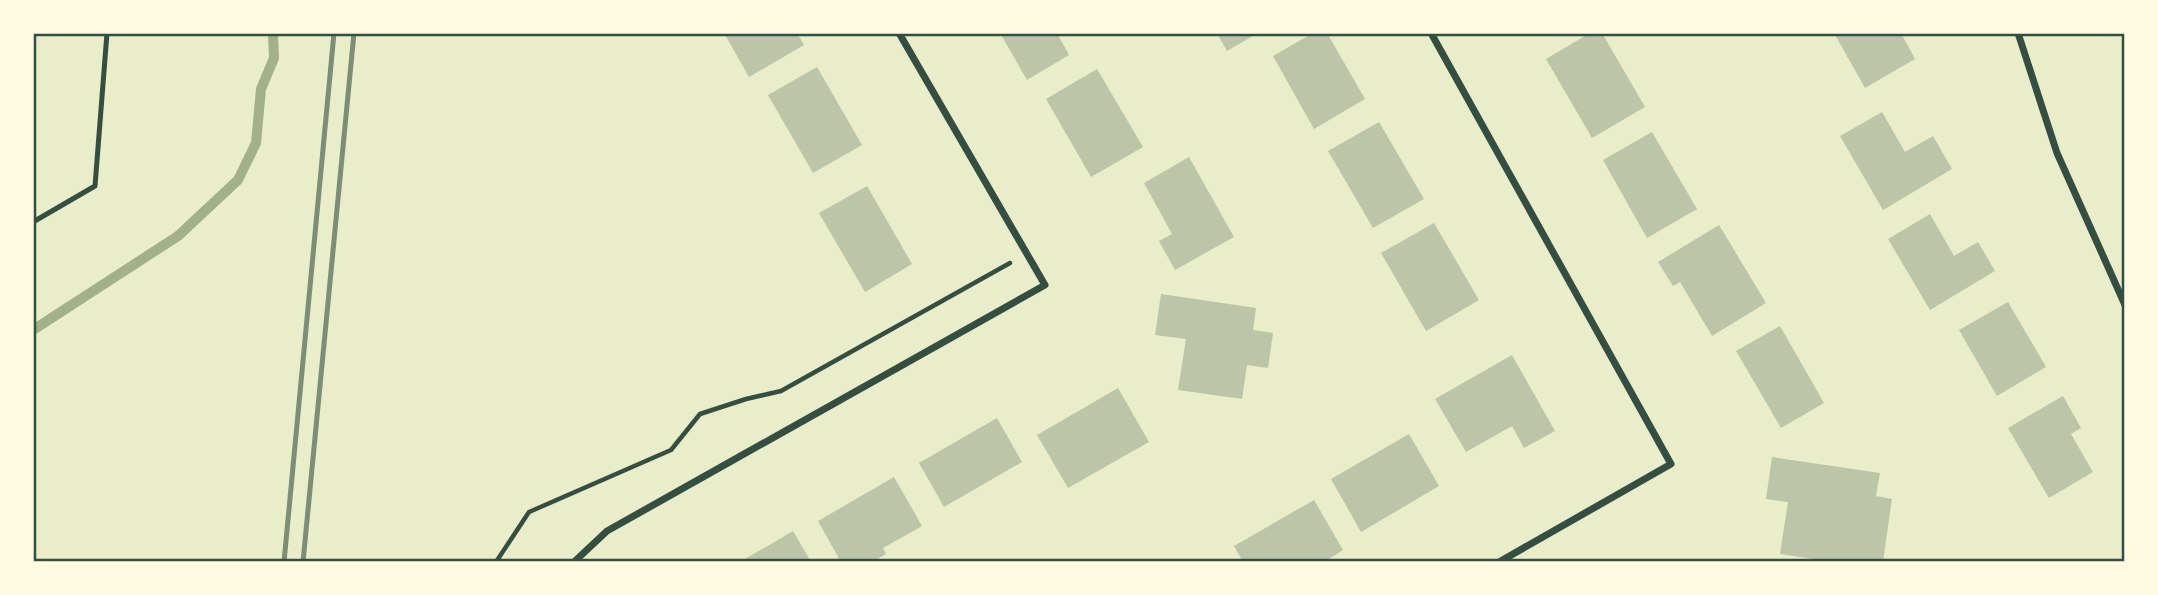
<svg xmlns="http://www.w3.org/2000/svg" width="2158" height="595" viewBox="0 0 2158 595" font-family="'Exo 2',sans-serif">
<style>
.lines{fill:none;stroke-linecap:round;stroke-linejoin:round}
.stream{stroke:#a3b18a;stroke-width:10}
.building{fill:#bcc5a7}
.path{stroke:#344e41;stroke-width:4.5}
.service{stroke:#344e41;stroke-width:5}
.minor{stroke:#344e41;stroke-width:7}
.rail{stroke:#7c8e77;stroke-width:5}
.neatline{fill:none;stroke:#344e41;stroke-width:2.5}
</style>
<rect width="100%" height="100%" fill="#e9edc9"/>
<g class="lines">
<!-- stream -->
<path class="stream" d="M33 330 178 236 238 180 256 143 261 89 274 58 273 33"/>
</g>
<!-- building -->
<g class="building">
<path d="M724 33H797L804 45 749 77Z"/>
<path d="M1000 33H1057L1069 55 1027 80Z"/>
<path d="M1217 33H1258L1227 51Z"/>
<path d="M1313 33H1327L1365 99 1314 129 1273 56Z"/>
<path d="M1590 33H1602L1645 107 1592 138 1546 59Z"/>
<path d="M1834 33H1901L1915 59 1865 88Z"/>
<path d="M817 67 862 145 813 173 768 95Z"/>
<path d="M1097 69 1143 147 1091 177 1046 99Z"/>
<path d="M1882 112 1905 152 1933 136 1952 169 1883 210 1840 136Z"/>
<path d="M1379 122 1424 199 1373 228 1328 151Z"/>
<path d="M1652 132 1697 209 1647 238 1603 160Z"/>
<path d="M1189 157 1234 237 1175 270 1159 241 1172 234 1144 183Z"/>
<path d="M867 186 912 264 865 292 819 213Z"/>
<path d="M1930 214 1954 256 1978 242 1995 271 1930 310 1888 239Z"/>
<path d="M1434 223 1479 300 1426 331 1381 253Z"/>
<path d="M1719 225 1766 303 1712 336 1680 282 1673 286 1658 262Z"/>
<path d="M1161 294 1256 308 1253 330 1273 333 1268 368 1247 365 1242 399 1178 390 1186 339 1155 335Z"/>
<path d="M2008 302 2046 367 1997 396 1959 330Z"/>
<path d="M1780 326 1824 403 1781 428 1736 351Z"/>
<path d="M1512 355 1555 431 1524 448 1512 426 1466 452 1435 399Z"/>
<path d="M1118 388 1149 442 1068 488 1037 435Z"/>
<path d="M2063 396 2081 428 2071 434 2093 472 2049 498 2008 428Z"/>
<path d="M997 418 1022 462 944 507 919 463Z"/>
<path d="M1409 434 1439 486 1361 532 1331 479Z"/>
<path d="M1772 457 1880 473 1876 496 1892 499 1883 562H1834L1780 554 1788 502 1766 499Z"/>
<path d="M894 477 922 526 883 548 886 554 872 562H841L818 521Z"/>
<path d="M1314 500 1343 550 1324 562H1243L1234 546Z"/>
<path d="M793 531 811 562H740Z"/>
</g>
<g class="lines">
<!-- path -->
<path class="path" d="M496 562 529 512 671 450 700 414 746 399 781 391 1010 263"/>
<!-- service -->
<path class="service" d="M33 222 95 186 107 33"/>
<!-- minor -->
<g class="minor">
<path d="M1431 33 1671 464 1499 562"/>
<path d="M2018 33 2057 153 2125 305"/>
<path d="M574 562 607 531 1045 285 899 33"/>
</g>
<!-- rail -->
<g class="rail">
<path d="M284 562 334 33"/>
<path d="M303 562 354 33"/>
</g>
</g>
<!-- border -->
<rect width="2158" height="595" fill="none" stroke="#fefae0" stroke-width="70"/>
<rect x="35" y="35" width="2088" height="525" class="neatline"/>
</svg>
